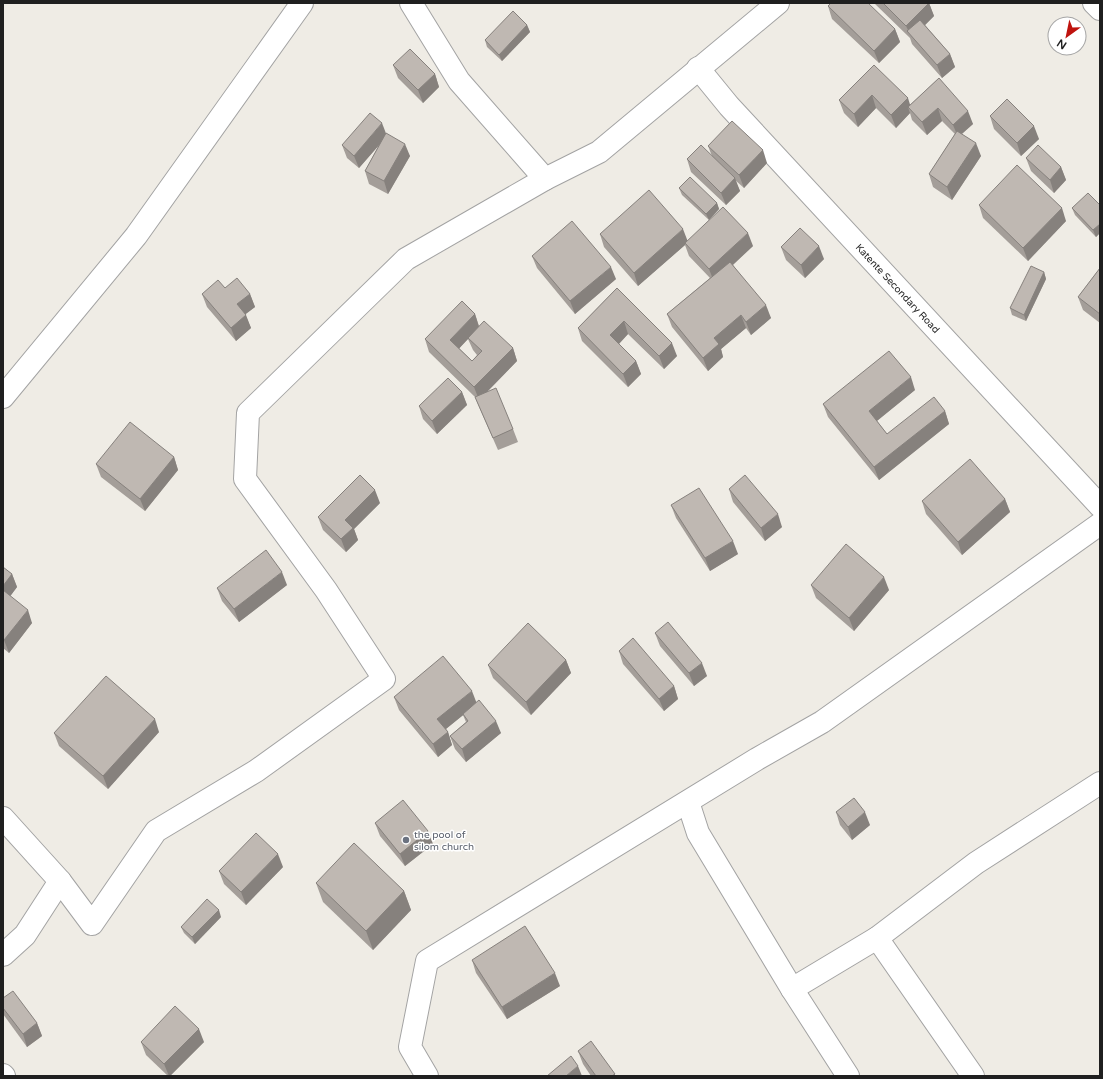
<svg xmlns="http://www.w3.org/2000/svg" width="1103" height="1079" viewBox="0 0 1103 1079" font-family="'Varela Round',sans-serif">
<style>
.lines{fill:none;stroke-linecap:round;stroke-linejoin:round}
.street-casing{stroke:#a3a3a3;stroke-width:24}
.street{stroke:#fff;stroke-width:22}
.wall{fill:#a49e99;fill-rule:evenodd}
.shaded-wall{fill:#86817d}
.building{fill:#bfb8b2;stroke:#86817d}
.worship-dot{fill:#6b7280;stroke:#fff;stroke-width:1.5}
.labels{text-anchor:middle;stroke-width:3;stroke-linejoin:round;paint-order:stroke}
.street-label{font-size:10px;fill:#1f1f1f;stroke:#fff}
.worship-label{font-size:10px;fill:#5b616d;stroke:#fff;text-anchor:start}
</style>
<rect width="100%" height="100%" fill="#efece5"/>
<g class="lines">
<defs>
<g id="street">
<path d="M411 3 459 81 545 179 599 152 778 3"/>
<path d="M1094 3 1100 9"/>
<path d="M698 68 729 106 1100 506"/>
<path d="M3 397 136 236 302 3"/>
<path d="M688 802 698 833 792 989 848 1076"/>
<path d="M3 818 60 881 92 924 156 831 256 771 384 679 326 590 245 479 248 413 406 259 545 179"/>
<path d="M877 938 973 1076"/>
<path d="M3 955 25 935 60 881"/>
<path d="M792 989 877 938 976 863 1100 783"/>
<path d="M3 1075 4 1076"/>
<path d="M427 1076 410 1047 427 961 757 759 822 722 1100 524"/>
</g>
</defs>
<!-- street casing -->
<use href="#street" class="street-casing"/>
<!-- street -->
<use href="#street" class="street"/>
</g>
<!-- wall -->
<g class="wall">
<path d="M874 3H929L934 16 925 25 950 54 955 67 942 78 912 44 910 38Z"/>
<path d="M828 6 895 29 900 42 879 63 832 19Z"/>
<path d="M527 25 530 32 502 61 487 47 485 40Z"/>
<path d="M393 65 435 74 439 87 423 103 398 78Z"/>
<path d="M874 65 910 105 939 78 973 124 962 134 981 156 952 200 933 187 929 174 955 134 942 121 927 135 912 120 910 113 896 128 876 108 858 127 844 113 839 100Z"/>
<path d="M990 116 1039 139 1021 156 994 129Z"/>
<path d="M386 133 410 156 388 194 369 184 365 171 379 145 359 168 347 158 342 145Z"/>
<path d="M708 146 767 163 744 188 735 180 740 191 726 205 691 172 687 159 712 156Z"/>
<path d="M1026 158 1061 167 1066 180 1054 193 1031 171Z"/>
<path d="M679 188 717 203 719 209 709 220 682 195Z"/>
<path d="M979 205 1066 221 1028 261 983 218Z"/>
<path d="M1100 205V233L1096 237 1075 215 1072 208Z"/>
<path d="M600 234 753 246 733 265 771 318 751 335 746 328 721 349 723 357 708 371 672 327 667 314 710 278 689 256 685 245 638 286 604 247Z"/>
<path d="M781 247 824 259 805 278 786 260Z"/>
<path d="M532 256 616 279 575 314 537 268Z"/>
<path d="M1100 268V323L1083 310 1078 297Z"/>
<path d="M1044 272 1046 279 1026 321 1012 315 1010 308Z"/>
<path d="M225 288 250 294 255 307 245 314 251 328 236 341 207 307 202 294Z"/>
<path d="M617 288 677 356 664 369 628 334 619 344 636 361 641 374 628 387 582 341 578 328Z"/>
<path d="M475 314 479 326 513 348 517 361 488 391 513 429 518 442 498 450 480 409 475 397 429 352 425 339ZM468 339 473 350 477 355 472 361 459 348Z"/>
<path d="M915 390 877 421 887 434 945 411 949 424 879 480 828 417 823 404Z"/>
<path d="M462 392 467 405 437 434 423 419 419 406Z"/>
<path d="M174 457 178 470 145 511 101 477 96 464Z"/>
<path d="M729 489 782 527 765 541 733 502Z"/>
<path d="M1005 499 1010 512 962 555 926 514 922 501Z"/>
<path d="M380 503 354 529 358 540 346 552 323 530 318 517Z"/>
<path d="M671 505 738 554 710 571 676 518Z"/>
<path d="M3 567 12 574 17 587 10 596 32 623 9 653 3 648Z"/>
<path d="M287 585 239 622 222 601 217 588Z"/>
<path d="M811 585 889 590 854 631 816 598Z"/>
<path d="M655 633 707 676 694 686 660 646Z"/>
<path d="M619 651 674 686 678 699 664 711 623 664Z"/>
<path d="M566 660 571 673 531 715 493 678 488 665Z"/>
<path d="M394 697 476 703 501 733 466 762 455 749 450 736 466 722 463 715 446 729 448 732 452 745 438 757 399 710Z"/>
<path d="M159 732 108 789 59 746 54 733Z"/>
<path d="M836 812 870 825 852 840 840 825Z"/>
<path d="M375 823 433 844 405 866 380 836Z"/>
<path d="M283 867 246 905 224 884 219 871Z"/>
<path d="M316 883 404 891 411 910 373 950 323 902Z"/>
<path d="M221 917 195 944 184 933 181 927Z"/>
<path d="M472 960 560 986 507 1019 476 973Z"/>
<path d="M3 998 37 1023 42 1036 27 1047 3 1014Z"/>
<path d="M141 1042H204L170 1076H168L146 1055Z"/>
<path d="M578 1051 615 1074V1076H591L583 1064Z"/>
</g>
<!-- shaded-wall -->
<g class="shaded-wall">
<path d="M929 3 934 16 913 37 909 32 906 26Z"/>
<path d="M527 25 530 32 502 61 499 55Z"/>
<path d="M895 29 900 42 879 63 874 51Z"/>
<path d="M950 54 955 67 942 78 937 65Z"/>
<path d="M435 74 439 87 423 103 418 90Z"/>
<path d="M872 95 876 108 858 127 854 114Z"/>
<path d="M908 98 912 111 908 107 910 113 896 128 891 115Z"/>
<path d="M938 108 942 121 927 135 922 122Z"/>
<path d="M968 111 973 124 958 137 953 125Z"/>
<path d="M382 123 387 136 359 168 354 156Z"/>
<path d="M1034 126 1039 139 1021 156 1017 143Z"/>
<path d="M976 143 981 156 952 200 947 187Z"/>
<path d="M405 144 410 156 388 194 384 181Z"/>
<path d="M763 150 767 163 744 188 739 175Z"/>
<path d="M1061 167 1066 180 1054 193 1050 180Z"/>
<path d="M735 178 740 191 726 205 721 193Z"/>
<path d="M717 203 719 209 709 220 706 214Z"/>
<path d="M1062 208 1066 221 1028 261 1023 248Z"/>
<path d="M1100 224V233L1096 237 1093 230Z"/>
<path d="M683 229 688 242 685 243V245L638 286 634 273Z"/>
<path d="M748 233 753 246 714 282 709 269Z"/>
<path d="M819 246 824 259 805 278 801 265Z"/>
<path d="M611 267 616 279 575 314 570 301Z"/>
<path d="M1044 272 1046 279 1026 321 1024 315Z"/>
<path d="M250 294 255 307 242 317 237 304Z"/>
<path d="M766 305 771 318 751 335 746 322Z"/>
<path d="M475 314 479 327 455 353 450 340Z"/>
<path d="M246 315 251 328 236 341 231 328Z"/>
<path d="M741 315 746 328 721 349 723 357 708 371 703 358 714 338Z"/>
<path d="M624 321 628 334 615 348 610 335Z"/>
<path d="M672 343 677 356 664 369 659 356Z"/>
<path d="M513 348 517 361 479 400 474 387Z"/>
<path d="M636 361 641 374 628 387 623 374Z"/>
<path d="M911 377 915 390 873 424 869 411Z"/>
<path d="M462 392 467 405 437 434 432 421Z"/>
<path d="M945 411 949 424 879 480 874 467Z"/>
<path d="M174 457 178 470 145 511 140 499Z"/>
<path d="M375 490 380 503 354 529 358 540 346 552 341 539 345 520Z"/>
<path d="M1005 499 1010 512 962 555 958 542Z"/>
<path d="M778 514 782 527 765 541 761 528Z"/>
<path d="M733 541 738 554 710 571 705 558Z"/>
<path d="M282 572 287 585 239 622 234 609Z"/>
<path d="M12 574 17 587 6 602 3 595V586Z"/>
<path d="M884 577 889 590 854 631 849 618Z"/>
<path d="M28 610 32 623 9 653 4 640Z"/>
<path d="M566 660 571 673 531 715 526 702Z"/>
<path d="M702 663 707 676 694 686 689 673Z"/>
<path d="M674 686 678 699 664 711 659 699Z"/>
<path d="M472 691 477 704 442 732 437 719Z"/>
<path d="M155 719 159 732 108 789 103 776Z"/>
<path d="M496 721 501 733 466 762 462 749Z"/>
<path d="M448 732 452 745 438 757 433 744Z"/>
<path d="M865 812 870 825 852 840 848 827Z"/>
<path d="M428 831 433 844 405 866 400 854Z"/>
<path d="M278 854 283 867 246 905 241 892Z"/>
<path d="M404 891 411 910 373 950 366 931Z"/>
<path d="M219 910 221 917 195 944 192 937Z"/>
<path d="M555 973 560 986 507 1019 502 1007Z"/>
<path d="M37 1023 42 1036 27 1047 23 1034Z"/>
<path d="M199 1029 204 1042 170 1076H169L164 1064Z"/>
<path d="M578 1066 582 1076H566Z"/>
</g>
<!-- building -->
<g class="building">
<path d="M831 3H868L895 29 874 51 828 6Z"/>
<path d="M883 3H929L906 26Z"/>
<path d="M513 11 527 25 499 55 485 40Z"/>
<path d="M920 20 950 54 937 65 907 31Z"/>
<path d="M410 49 435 74 418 90 393 65Z"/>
<path d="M874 65 908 98 891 115 872 95 854 114 839 100Z"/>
<path d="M939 78 968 111 953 125 938 108 922 122 908 107Z"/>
<path d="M1007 99 1034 126 1017 143 990 116Z"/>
<path d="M370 113 382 123 354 156 342 145Z"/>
<path d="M732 121 763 150 739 175 708 146Z"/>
<path d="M957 131 976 143 947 187 929 174Z"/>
<path d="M386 133 405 144 384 181 365 171Z"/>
<path d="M701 145 735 178 721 193 687 159Z"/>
<path d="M1038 145 1061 167 1050 180 1026 158Z"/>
<path d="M1017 165 1062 208 1023 248 979 205Z"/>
<path d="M690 177 717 203 706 214 679 188Z"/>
<path d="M649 190 683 229 634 273 600 234Z"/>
<path d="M1088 193 1100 205V224L1093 230 1072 208Z"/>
<path d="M723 207 748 233 709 269 685 243Z"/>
<path d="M572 221 611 267 570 301 532 256Z"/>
<path d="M800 228 819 246 801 265 781 247Z"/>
<path d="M730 262 766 305 746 322 741 315 714 338 719 344 703 358 667 314Z"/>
<path d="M1031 266 1044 272 1024 315 1010 308Z"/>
<path d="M1100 268V314L1078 297Z"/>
<path d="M237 278 250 294 237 304 246 315 231 328 202 294 218 280 225 288Z"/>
<path d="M617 288 672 343 659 356 624 321 610 335 636 361 623 374 578 328Z"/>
<path d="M462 301 475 314 450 340 472 361 482 351 468 338 484 321 513 348 474 387 425 339Z"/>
<path d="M889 351 911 377 869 411 887 434 934 397 945 411 874 467 823 404Z"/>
<path d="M448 378 462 392 432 421 419 406Z"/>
<path d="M496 388 513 429 493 438 475 397Z"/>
<path d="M130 422 174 457 140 499 96 464Z"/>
<path d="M970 459 1005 499 958 542 922 501Z"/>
<path d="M360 475 375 490 345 520 353 528 341 539 318 517Z"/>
<path d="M745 475 778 514 761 528 729 489Z"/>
<path d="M699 488 733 541 705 558 671 505Z"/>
<path d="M846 544 884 577 849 618 811 585Z"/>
<path d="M266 550 282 572 234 609 217 588Z"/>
<path d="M3 567 12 574 3 586Z"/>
<path d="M3 590 28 610 4 640 3 639Z"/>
<path d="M668 622 702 663 689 673 655 633Z"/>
<path d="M528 623 566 660 526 702 488 665Z"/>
<path d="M633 638 674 686 659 699 619 651Z"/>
<path d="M443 656 472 691 437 719 448 732 433 744 394 697Z"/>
<path d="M106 676 155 719 103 776 54 733Z"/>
<path d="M479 700 496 721 462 749 450 736 468 721 463 714Z"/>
<path d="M854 798 865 812 848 827 836 812Z"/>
<path d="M403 800 428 831 400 854 375 823Z"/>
<path d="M256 833 278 854 241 892 219 871Z"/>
<path d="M354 843 404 891 366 931 316 883Z"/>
<path d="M207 899 219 910 192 937 181 927Z"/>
<path d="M525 926 555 973 502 1007 472 960Z"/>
<path d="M13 991 37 1023 23 1034 3 1008V998Z"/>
<path d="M175 1006 199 1029 164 1064 141 1042Z"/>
<path d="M591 1041 615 1074 612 1076H596L578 1051Z"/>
<path d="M571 1056 578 1066 566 1076H547Z"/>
</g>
<!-- markers -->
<circle class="worship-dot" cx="406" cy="840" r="4"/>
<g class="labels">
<!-- street labels -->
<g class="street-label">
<text transform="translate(898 288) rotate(47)" y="4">Katente Secondary Road</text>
</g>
<!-- worship labels -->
<g class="worship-label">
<text x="414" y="838">the pool of<tspan x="414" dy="12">silom church</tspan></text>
</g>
</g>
<!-- border -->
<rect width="1103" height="1079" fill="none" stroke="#1f1f1f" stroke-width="8"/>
<!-- north arrow -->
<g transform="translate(1067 36) rotate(213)"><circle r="19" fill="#ffffff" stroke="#a5a5a5"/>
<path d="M0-3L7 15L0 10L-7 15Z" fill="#bf130e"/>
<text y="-6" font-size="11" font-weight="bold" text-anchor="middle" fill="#1f1f1f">N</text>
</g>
</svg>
